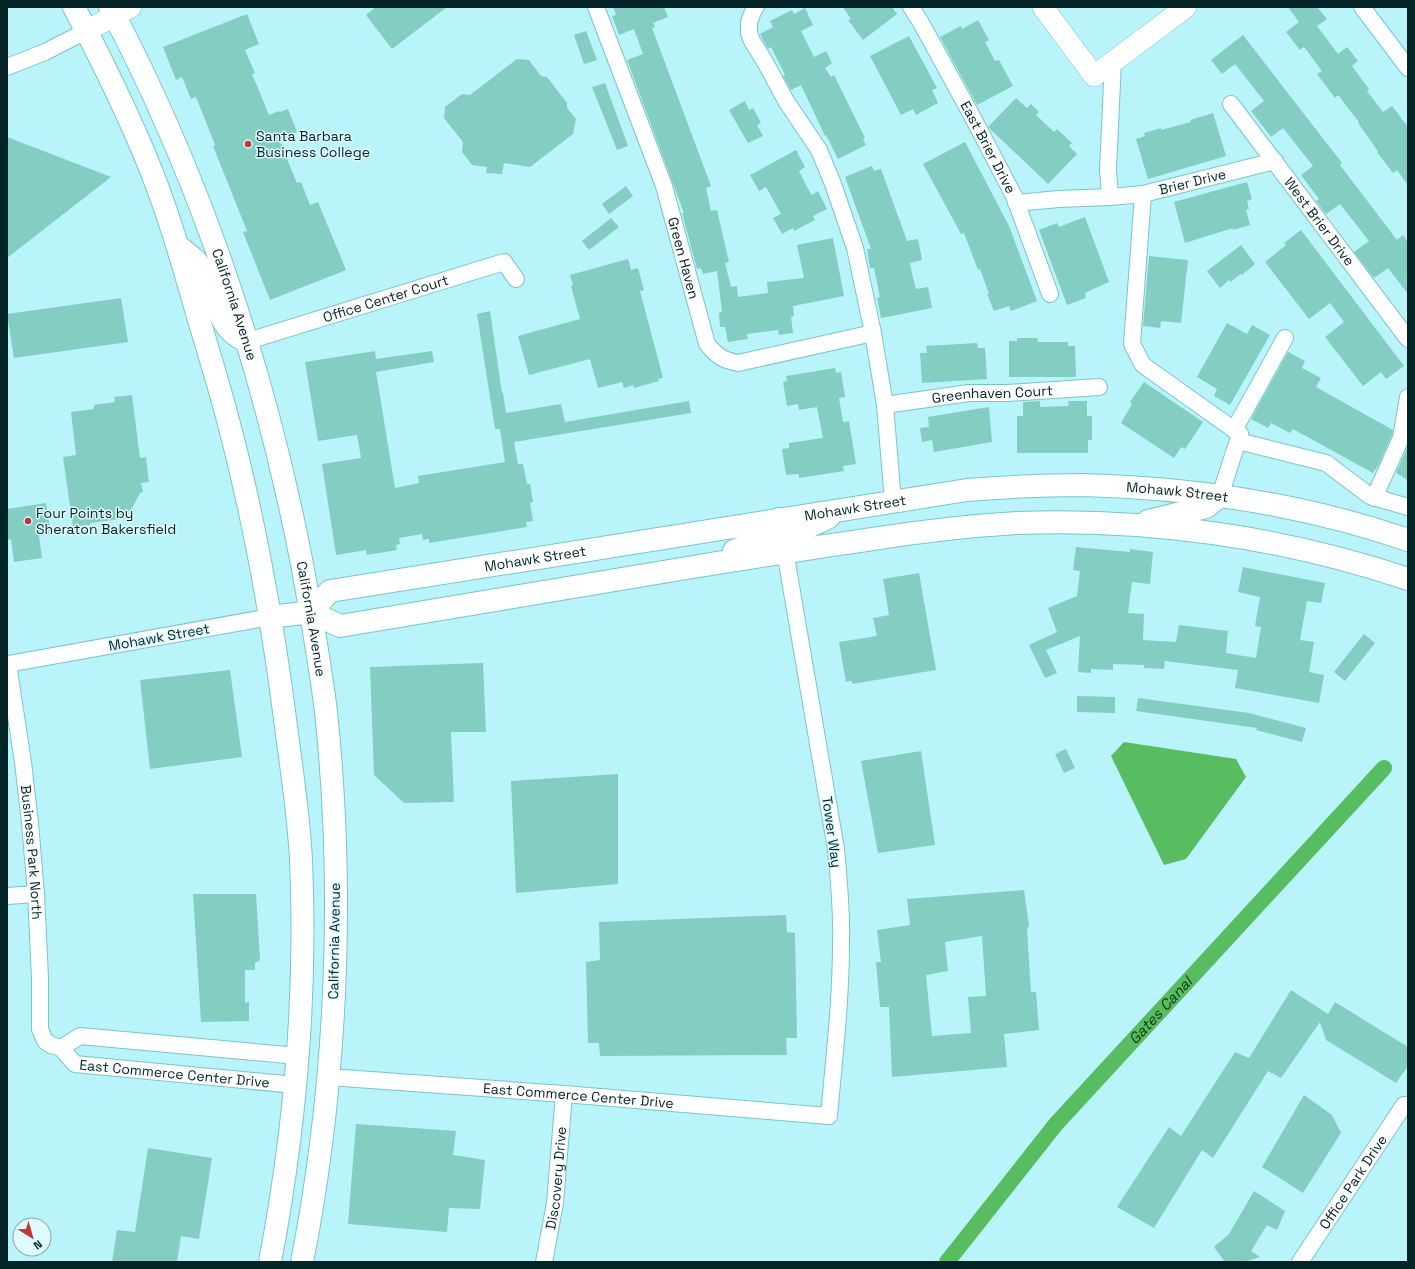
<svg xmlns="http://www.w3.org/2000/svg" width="1415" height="1269" viewBox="0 0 1415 1269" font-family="'Space Grotesk',sans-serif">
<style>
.water{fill:#58bc61}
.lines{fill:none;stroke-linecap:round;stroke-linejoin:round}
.canal{stroke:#58bc61;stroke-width:16}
.building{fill:#84cdc3;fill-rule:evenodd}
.minor-casing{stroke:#7bc4cd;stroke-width:18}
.tertiary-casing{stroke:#7bc4cd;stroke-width:22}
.primary-casing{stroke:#7bc4cd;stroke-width:24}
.minor{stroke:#fff;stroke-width:16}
.tertiary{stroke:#fff;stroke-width:21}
.primary{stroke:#fff;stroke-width:22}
.poi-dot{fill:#c33434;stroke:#dffbfe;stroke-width:1.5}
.labels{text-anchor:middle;stroke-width:3;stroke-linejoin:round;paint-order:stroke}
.poi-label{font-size:14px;fill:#032327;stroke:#dffbfe;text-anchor:start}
.street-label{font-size:14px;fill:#032327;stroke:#dffbfe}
.water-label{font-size:15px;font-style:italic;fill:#0c3511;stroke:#dffbfe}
</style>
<rect width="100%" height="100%" fill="#b9f4fb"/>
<!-- water -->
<path class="water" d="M1124 742 1236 759 1246 777 1186 859 1164 865 1111 756Z"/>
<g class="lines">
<!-- canal -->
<path class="canal" id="s1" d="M947 1262 1056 1124 1384 768"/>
</g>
<!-- building -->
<g class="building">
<path d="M376 7H447L392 49 366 15Z"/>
<path d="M613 7H664L668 17 653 23 655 27 652 28 711 186 706 188 711 211 717 210 729 262 725 263 731 287 737 286 738 297 768 293 767 282 804 278 797 245 833 238 844 296 793 306 794 316 791 317 793 333 779 335 778 330 747 334 748 339 728 342 725 327H720L719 313 722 312 717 271 703 274 701 268 697 269 682 213H684L627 60 643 54 634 29 619 35 612 16 616 15Z"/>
<path d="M843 7H892L897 14 863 40 848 20 851 19Z"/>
<path d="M1288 7H1317L1327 19 1317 26 1338 54 1347 47 1358 61 1352 66 1369 89 1367 91 1383 112 1392 106 1408 127V185L1397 170 1393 173 1377 152 1378 151 1358 123 1359 122 1338 95 1335 98 1317 74 1322 71 1304 47 1300 50 1286 32 1299 22Z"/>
<path d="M805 8 813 25 801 31 814 57 826 51 832 63 825 68 831 77 834 75 865 138 863 139 866 145 838 159 826 135 825 136 801 85 791 90 783 76 785 75 771 47 768 49 760 34 773 27 770 21 792 10 794 14Z"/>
<path d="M247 14 259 44 245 50 255 73 252 74 269 115 279 111 280 112 288 109 297 132 289 135 290 138 280 142 297 183 301 182 310 205 318 202 346 270 270 300 243 232 247 231 213 146 215 145 196 97 191 99 182 77 176 80 163 47Z"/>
<path d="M978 20 989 40 985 42 995 61 999 60 1013 86 977 105 940 37 961 26 962 29Z"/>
<path d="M586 31 597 60 584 64 574 35Z"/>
<path d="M1243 35 1342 163 1340 165 1397 240 1403 235 1408 242V294L1388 268 1374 278 1354 252 1369 241 1340 204 1326 214 1316 201 1319 199 1301 175 1313 166 1283 128 1271 137 1251 111 1264 101 1235 64 1222 74 1211 60Z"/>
<path d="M909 36 937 88 932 90 938 103 916 115 913 109 901 115 870 56Z"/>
<path d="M517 59 529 60 541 76 547 77 567 103V108L576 119 573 134 530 167 504 163 502 174 486 173 487 167 472 165 462 152 463 142 444 118 445 107 462 94 470 95Z"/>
<path d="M605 83 628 146 617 150 592 87Z"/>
<path d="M1016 98 1027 108 1031 104 1039 112 1036 115 1054 132 1057 129 1072 143 1069 146 1077 154 1048 184 988 127Z"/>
<path d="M745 101 749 110 753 108 761 123 757 125 763 136 748 143 729 110Z"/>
<path d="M1213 113 1226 156 1148 179 1136 139 1145 136 1144 133 1161 128V130L1191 122 1190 120Z"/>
<path d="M7 137 111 177 7 258Z"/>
<path d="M965 142 1009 226 1037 301 1011 311 1009 306 994 311 987 294H989L980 269 978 270 964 233 961 234 923 164Z"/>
<path d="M796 150 805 167 799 171 808 189 812 195 818 191 827 209 813 216 815 220 794 231 793 228 782 234 773 218 781 214 766 187 759 191 750 175Z"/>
<path d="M872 166 874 171 881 169 907 241 918 239 922 260 910 263 912 274 916 289 928 287 932 308 881 318 877 298 880 297 874 268H870L867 249H871L845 177Z"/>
<path d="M1247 182 1252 199 1247 201 1249 209 1246 210 1250 225 1233 230V228L1185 243 1174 202Z"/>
<path d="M626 186 633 196 609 214 602 204Z"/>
<path d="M1085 217 1109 282 1085 293 1086 298 1067 305 1039 230 1057 223 1059 227Z"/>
<path d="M611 218 619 227 589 250 582 241Z"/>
<path d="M1301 230 1404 366 1386 379 1381 372 1363 386 1325 337 1344 322 1330 303 1309 319 1265 262 1286 245 1284 243Z"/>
<path d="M1241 245 1255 264 1242 275 1241 274 1230 282 1229 280 1220 288 1207 271Z"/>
<path d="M1149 256 1188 260 1181 323 1161 321 1160 328 1143 326Z"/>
<path d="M628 259 631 270 638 268 644 290 640 291 663 378 658 379 659 381 634 388 633 385 624 388 622 382 598 388 590 359 529 375 518 336 580 319 571 286 573 285 570 275Z"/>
<path d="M121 298 128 342 14 358 7 314Z"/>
<path d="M490 311 502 393H503L506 413 561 404 565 422 689 401 691 413 514 442 518 464H523L527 484H530L533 502 530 503 533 521 526 522 527 527 429 543V539L423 540 422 534 399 538 400 544 396 545 397 550 367 555 366 550 336 555 322 464 361 458 357 435 318 441 305 362 375 351 376 359 432 351 434 362 376 372 395 488 419 483 418 476 505 462 500 429H495L477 314Z"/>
<path d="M1227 323 1247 334 1252 325 1270 335 1230 405 1214 396 1217 389 1197 377Z"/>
<path d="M1017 338H1037L1038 342H1068V346H1075L1076 377H1009V341H1017Z"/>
<path d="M977 343 978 348H985L987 379 922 383 920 353H927L926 346Z"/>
<path d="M1288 352 1305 361 1302 368 1321 378 1316 387 1393 430 1392 435 1379 464 1373 473 1293 429 1290 433 1271 423 1268 428 1251 419Z"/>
<path d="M835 368 836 373 841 372 845 397 839 398 843 422 849 421 856 464 843 466 844 471 799 478V474L786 475 782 449 789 448V443L823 438 817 407 799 410 798 404 787 406 783 382 787 381 786 376Z"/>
<path d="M1144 382 1203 422 1185 449 1181 447 1174 458 1121 423 1132 404 1130 402Z"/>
<path d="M132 395 140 458 146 457 149 482 141 483 143 492 140 493 127 518 90 523V525L73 527 63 457 76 455 71 412 94 409V405L115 402 114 397Z"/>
<path d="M1040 401V407L1069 406 1068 401H1087V416H1092V440H1088V453H1017V416H1023V402Z"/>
<path d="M989 407 992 442 934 452 932 440 922 442 920 428 929 427 928 417Z"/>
<path d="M1408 446V480L1396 473Z"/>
<path d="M46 503 51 534 39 536 42 558 14 562 11 539 7 540V509Z"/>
<path d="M1076 547 1130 552V549L1153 552 1150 584 1132 582 1128 613 1144 614 1143 640 1176 642 1179 625 1228 631 1226 653 1256 658 1261 627 1255 626 1260 597 1238 592 1243 567 1325 583 1321 603 1307 601 1300 640 1314 642 1309 672 1324 675 1319 703 1235 688 1238 670 1165 661 1164 669 1144 668V665L1113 664V670L1091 669V673L1078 672 1080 636 1046 650 1057 673 1045 678 1029 645 1057 632 1048 608 1077 596 1080 571 1073 570Z"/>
<path d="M919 573 936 670 852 684V681L846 682 839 642 877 636 873 618 889 615 883 579Z"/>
<path d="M1364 634 1375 643 1345 681 1334 672Z"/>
<path d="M483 663 486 732H451L454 802 404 803 374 775 370 667Z"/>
<path d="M230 670 242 757 150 769 140 680Z"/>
<path d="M1077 696 1115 697V713L1077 712Z"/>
<path d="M1138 698 1249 713 1306 728 1302 742 1256 730 1257 728 1136 711Z"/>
<path d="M1066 749 1075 768 1064 773 1055 754Z"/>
<path d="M921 751 935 845 878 853 861 761Z"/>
<path d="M618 774V884L516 893 511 781Z"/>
<path d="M1024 890 1029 926 1027 929 1031 992H1036L1039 1030 1004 1034 1007 1067 892 1077 889 1007H880L876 962H881L877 930 910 925 907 899ZM982 936 986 996 968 997 971 1033 932 1036 926 975 948 971 945 942Z"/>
<path d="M193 894H256L260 960 255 963V970H245V1003L249 1002V1021L201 1022Z"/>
<path d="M786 915 787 932 795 933 797 1038H786L787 1055 600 1056 599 1043H588L586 962 600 960 599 922Z"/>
<path d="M1291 990 1328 1014 1335 1002 1408 1047V1066L1396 1083 1326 1040 1320 1022 1281 1078 1268 1071 1213 1158 1202 1150 1154 1228 1117 1207 1169 1127 1181 1136 1235 1052 1249 1058Z"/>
<path d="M1304 1095 1332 1115 1341 1133 1303 1193 1262 1167Z"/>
<path d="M356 1124 456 1131 453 1155 485 1160 480 1209 449 1208 447 1232 348 1224Z"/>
<path d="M148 1148 212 1158 199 1239 181 1236 177 1262H112L117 1230 135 1232Z"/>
<path d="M1254 1191 1285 1211 1277 1230 1267 1225 1251 1251 1260 1257 1243 1262H1225L1214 1247 1229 1234Z"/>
</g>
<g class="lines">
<defs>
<g id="minor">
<path id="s2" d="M596 7 664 186 707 344C717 356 722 360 738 363L873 333"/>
<path d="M756 7 754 9 749 22V33L752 41 765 62 786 101 819 150 833 184 855 248 873 333 885 405 893 502"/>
<path id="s3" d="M911 7 920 21 972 116 1014 196 1050 294"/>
<path d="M1362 7 1408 68"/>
<path d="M7 67 45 52 86 31"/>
<path id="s4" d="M1231 104 1408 339"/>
<path d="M1143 194 1132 344 1143 365 1240 434 1220 496"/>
<path id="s5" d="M1110 197 1143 194 1275 161"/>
<path d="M1016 203 1059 199 1110 197 1108 170 1113 61"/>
<path id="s6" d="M248 341 504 262 516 279"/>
<path id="s7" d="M885 405 969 393H1008L1099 387"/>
<path d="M1234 430 1285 338"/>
<path d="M1238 441 1326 463 1370 496 1408 507"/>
<path d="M1374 498 1401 438 1408 397"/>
<path id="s8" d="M270 617 8 664 23 762 30 823 36 894 40 978V1029L45 1041 51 1045 61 1048 75 1064 295 1085"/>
<path d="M7 896 36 894"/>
<path d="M61 1048 80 1036 298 1056"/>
<path id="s9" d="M329 1077 564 1094 829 1116C834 1059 841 1001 841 943 842 911 839 880 836 849L785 551"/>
<path id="s10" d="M544 1262 555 1203 564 1094"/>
<path id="s11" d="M1300 1262 1404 1105H1408"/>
</g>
<g id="tertiary">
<path d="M1043 7 1094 76 1186 7"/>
<path d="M86 31 131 7"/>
</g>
<g id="primary">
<path d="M74 7C99 55 123 103 144 153 167 207 183 264 199 320 209 353 219 386 228 420 254 518 272 618 285 719 291 767 299 814 301 861 307 995 295 1130 270 1262"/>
<path id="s12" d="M110 7C203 183 264 369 302 564 311 613 320 662 326 712 345 892 337 1084 302 1262"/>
<path d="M179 247C188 254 198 261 203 271 216 295 217 332 248 341"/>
<path d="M1148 521 1206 507 1220 496"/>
<path d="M734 551 767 537 773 532 779 519"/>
<path d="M785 551C792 532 812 526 829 517"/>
<path id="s13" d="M311 612 330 591 967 490C1006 487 1044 485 1083 485 1193 488 1304 504 1408 540"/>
<path d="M270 617 311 612 340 626C460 606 579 586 699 566 755 557 810 548 866 540 916 532 966 526 1017 523 1149 518 1283 537 1408 579"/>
</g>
</defs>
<!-- minor casing -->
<use href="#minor" class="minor-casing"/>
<!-- tertiary casing -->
<use href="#tertiary" class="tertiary-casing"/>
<!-- primary casing -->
<use href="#primary" class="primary-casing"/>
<!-- minor -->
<use href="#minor" class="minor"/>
<!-- tertiary -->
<use href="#tertiary" class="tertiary"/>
<!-- primary -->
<use href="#primary" class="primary"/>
</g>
<!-- markers -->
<g class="poi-dot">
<circle cx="248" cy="144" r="4"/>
<circle cx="28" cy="521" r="4"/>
</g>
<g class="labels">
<!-- poi labels -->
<g class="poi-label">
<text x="256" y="141">Santa Barbara<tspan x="256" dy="16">Business College</tspan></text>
<text x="36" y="518">Four Points by<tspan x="36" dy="16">Sheraton Bakersfield</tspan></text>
</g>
<!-- street labels -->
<g class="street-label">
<text dy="5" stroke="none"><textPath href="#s3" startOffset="160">East Brier Drive</textPath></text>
<text dy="5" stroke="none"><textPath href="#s5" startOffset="84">Brier Drive</textPath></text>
<text dy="5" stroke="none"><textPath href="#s4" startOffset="147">West Brier Drive</textPath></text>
<text dy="5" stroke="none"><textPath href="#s2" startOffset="266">Green Haven</textPath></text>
<text dy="5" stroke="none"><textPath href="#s6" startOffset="144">Office Center Court</textPath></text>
<text dy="5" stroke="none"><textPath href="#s12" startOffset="323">California Avenue</textPath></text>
<text dy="5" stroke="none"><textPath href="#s7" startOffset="108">Greenhaven Court</textPath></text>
<text dy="5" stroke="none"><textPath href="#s13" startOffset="884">Mohawk Street</textPath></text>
<text dy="5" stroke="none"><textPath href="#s13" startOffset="560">Mohawk Street</textPath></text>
<text dy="5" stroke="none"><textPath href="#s13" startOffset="236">Mohawk Street</textPath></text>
<text dy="5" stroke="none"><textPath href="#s12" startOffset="647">California Avenue</textPath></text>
<text transform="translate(159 637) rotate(-10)" y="5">Mohawk Street</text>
<text transform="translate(832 832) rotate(82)" y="5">Tower Way</text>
<text dy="5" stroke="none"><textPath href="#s8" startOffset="456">Business Park North</textPath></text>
<text transform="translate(334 941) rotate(-89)" y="5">California Avenue</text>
<text dy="5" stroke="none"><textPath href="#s8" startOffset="785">East Commerce Center Drive</textPath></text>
<text dy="5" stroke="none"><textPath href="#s9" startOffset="250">East Commerce Center Drive</textPath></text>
<text dy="5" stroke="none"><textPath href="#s10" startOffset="85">Discovery Drive</textPath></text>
<text dy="5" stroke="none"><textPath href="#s11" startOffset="96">Office Park Drive</textPath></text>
</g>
<!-- water labels -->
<g class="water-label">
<text dy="5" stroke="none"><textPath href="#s1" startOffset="330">Gates Canal</textPath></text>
</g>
</g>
<!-- border -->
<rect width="1415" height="1269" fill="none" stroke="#032327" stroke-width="16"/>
<!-- north arrow -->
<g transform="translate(32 1237) rotate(143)"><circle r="19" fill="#dffbfe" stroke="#87a5a8"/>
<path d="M0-3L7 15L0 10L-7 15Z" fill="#c33434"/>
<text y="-6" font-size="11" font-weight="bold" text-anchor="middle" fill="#032327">N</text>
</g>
</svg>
